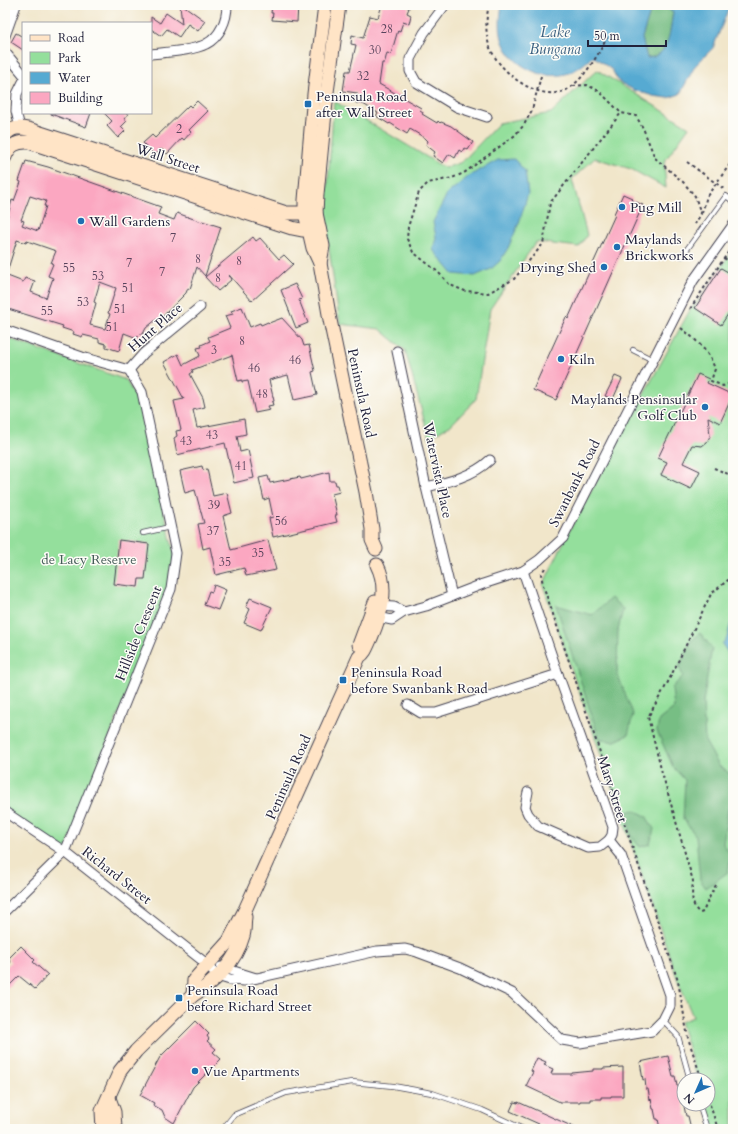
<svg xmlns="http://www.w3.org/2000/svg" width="738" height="1134" viewBox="0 0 738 1134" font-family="Cardo,serif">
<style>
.green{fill:#94df9c;stroke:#5b806c}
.forest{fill:#77be84;stroke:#4c7060}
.water{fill:#56aad2;stroke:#3c6686}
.building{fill:#fba7c1;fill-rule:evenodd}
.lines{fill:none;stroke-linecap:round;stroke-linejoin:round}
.lane-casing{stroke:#413f50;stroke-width:6}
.street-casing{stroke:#413f50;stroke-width:11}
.secondary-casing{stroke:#413f50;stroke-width:15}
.path{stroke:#413f50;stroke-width:2;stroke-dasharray:3 3;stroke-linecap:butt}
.lane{stroke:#fff;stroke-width:4.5}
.street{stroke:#fff;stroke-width:9}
.secondary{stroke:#ffe4c6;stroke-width:13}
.poi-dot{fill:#1f6fb2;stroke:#fdfcf7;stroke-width:1.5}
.labels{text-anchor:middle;stroke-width:3;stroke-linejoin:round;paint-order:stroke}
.number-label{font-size:12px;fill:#58435c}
.poi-label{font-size:14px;fill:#22223b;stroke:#fdfcf7;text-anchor:start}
.street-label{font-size:14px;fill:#22223b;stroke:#fdfcf7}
.park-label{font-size:14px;fill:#445b58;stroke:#fdfcf7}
.water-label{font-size:15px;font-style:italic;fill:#395f7f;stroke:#fdfcf7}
</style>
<rect width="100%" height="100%" fill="#fdfcf7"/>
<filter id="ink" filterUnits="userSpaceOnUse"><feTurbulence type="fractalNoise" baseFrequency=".025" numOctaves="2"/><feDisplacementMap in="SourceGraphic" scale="8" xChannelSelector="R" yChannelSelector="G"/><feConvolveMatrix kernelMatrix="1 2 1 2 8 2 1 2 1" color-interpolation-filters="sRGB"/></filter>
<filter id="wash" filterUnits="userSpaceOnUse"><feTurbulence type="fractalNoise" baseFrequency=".012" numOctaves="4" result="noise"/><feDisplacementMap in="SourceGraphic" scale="16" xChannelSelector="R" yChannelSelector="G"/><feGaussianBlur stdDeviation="0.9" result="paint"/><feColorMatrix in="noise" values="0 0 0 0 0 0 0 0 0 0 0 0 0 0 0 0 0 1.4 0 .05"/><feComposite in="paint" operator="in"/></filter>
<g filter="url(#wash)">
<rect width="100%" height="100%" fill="#f1e6ca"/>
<!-- green -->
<g class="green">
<path d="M597 70 689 127 664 162 666 188 631 169 595 158 572 179 587 235 579 247 536 242 490 309 476 399 451 425 429 438 405 350 380 329 340 324 325 222 334 101 445 168 462 162 499 123 551 113Z"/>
<path d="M733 249V1129H714L706 1104H708V1080H698L680 1022 693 1017 678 981 543 585 569 531 690 310 701 297Z"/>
<path d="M5 337 126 380 138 402 174 553V571L65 852 5 812Z"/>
</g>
<!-- forest -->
<g class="forest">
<path d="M654 5H662L673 12C670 29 671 57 647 58L642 38 651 9Z"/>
<path d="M611 598 623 609 618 630 617 673 633 714 628 735 613 742 599 738 556 605 592 615Z"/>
<path d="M700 633 712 648 703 702 705 741 719 766 733 776V810L728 809 723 844 731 855 728 872 706 888 700 880 696 836 683 819 685 780 673 767 657 731 659 720 674 708 672 688 683 676 679 667 691 641Z"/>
<path d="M634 810 646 816 654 829 650 844 640 847 631 836 627 812Z"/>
</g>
<!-- water -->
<g class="water">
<path d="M502 5H654L651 9 642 38 647 58C670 57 670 29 673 12L662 5H733L728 10 713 48 695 66 680 94 668 98 653 96 634 90 619 82 612 70 593 56C586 63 576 71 566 74 541 81 509 64 502 39 499 28 500 16 502 5Z"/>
<path d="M514 159 525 171 528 194 519 223 508 248 500 261 491 269 475 276 453 274 433 250 436 237 433 222 447 194 469 176 498 160Z"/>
<path d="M733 618V671L728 653 722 644C731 635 727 629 733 618Z"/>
</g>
<g id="blocks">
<!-- building -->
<g class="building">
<path d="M180 5H183L205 21 198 31 188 24 179 37 167 29 161 36 151 29V17L160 23 166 13 182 24Z"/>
<path d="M272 5H298L297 22 272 20 273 13H271Z"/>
<path d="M382 5H408L407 7 409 8 407 13 411 15 409 24 403 22 400 31 398 30 391 54 387 53 385 61 384 63H382L379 84 421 108 420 110 423 112 422 114 437 123 438 121 440 123 441 122 451 126 473 142 468 150 464 148 462 152 459 150 455 158 449 154 443 163 433 156 435 152 426 145 428 141 425 138 410 129 407 134 390 123 389 124 376 116 378 113 363 104 356 103 357 93 343 91 346 71H350L356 45 351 44 352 35 363 38 370 16 378 18Z"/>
<path d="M16 33 23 37V50L11 42Z"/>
<path d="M197 101 208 111 189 130 191 132 184 140 182 138 167 154 161 149 155 155 143 143 152 135 155 138 189 105 191 107Z"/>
<path d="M51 113H91L86 127 51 114Z"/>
<path d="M104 113H129L124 119 127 121 121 127 125 131 118 138 107 126 112 121Z"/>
<path d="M26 161 48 167 161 207 158 214 174 220 177 213 202 222V221L221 227 205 276 197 267 190 289 188 288 186 293 158 321 157 319 146 328 143 334H139L137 338 124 333 119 351 106 347V344L99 342V339L83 335 82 337 73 334 74 332 62 328 63 326 5 308V275L23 282 25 278 35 281 31 292 46 298 53 278 48 276 53 264 51 263 56 251 27 241 26 243 17 240 7 272 5 271V226L12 200 14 201 21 182 19 181ZM30 196 46 201 44 206H46L38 231 22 225 24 221 21 220ZM100 282 116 288 108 313 110 314 105 329 90 325 96 303 94 302Z"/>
<path d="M623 194 632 198 631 200 643 205 556 400 533 390 566 317 568 319 615 215 614 214Z"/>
<path d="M253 237 256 241 260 238 279 259 284 255 293 264 252 301 229 275 231 280 218 291 205 277Z"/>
<path d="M721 268 733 275V313L730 311 721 325 695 308Z"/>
<path d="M295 284 302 299 299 300 308 323 296 328 281 290Z"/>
<path d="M242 307 250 327 260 323 261 325 268 322 269 323 282 318 302 340 304 346 309 345 315 371 312 372 317 395 294 400 288 375 269 380 274 401 272 402 273 405 268 406 270 410 255 413 248 381 242 382V380L238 381 232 355 192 370 193 372 190 374 203 398 205 407 193 410 197 428 244 419 246 434 237 436 240 452 248 450 254 478 234 483 225 443 177 455 174 438 177 436 176 431 181 430 174 401 184 399 164 362 178 354 183 365 200 356 197 348 202 347 201 345 210 341 208 337 230 328 225 316 233 314 231 311Z"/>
<path d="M698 374 709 379 707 383 733 395 720 423 708 417 710 436 707 442 702 446 692 445 683 463 700 471 691 489 661 475 667 462 658 458Z"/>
<path d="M615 376 622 379 613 399 605 396Z"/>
<path d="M202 466 203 470 207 469 213 496 227 493 232 513 223 516 231 550 268 540 276 570 246 576 244 568 216 575 210 547 203 549 198 524 204 523 195 490 185 493 180 471Z"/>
<path d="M329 472 330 481H335L336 485H338L340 492 332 494 337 515H335L337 522 273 537 269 518 273 517 269 498 264 500 259 478 268 476 270 483 300 477 301 479Z"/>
<path d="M119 540 149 544 145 579H139L138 587 114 584Z"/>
<path d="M214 585 226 590 218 610 204 605 209 591 212 592Z"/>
<path d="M250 598 272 607 261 630 244 623 250 609 246 607Z"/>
<path d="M21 946 35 960 33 962 48 975 35 989 19 976 5 990V968L11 962 8 959Z"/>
<path d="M196 1021 209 1034 207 1036 209 1039 207 1041 216 1049 213 1052 221 1059 193 1087 174 1123 165 1117 162 1110 153 1105 154 1103 140 1095 160 1057Z"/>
<path d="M668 1056 673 1076H675L677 1086H678L680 1096H682L686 1116H688L691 1129H674L673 1126 660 1129 658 1119H656L654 1109H653L651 1099 650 1100 648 1089H646L645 1079 643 1080 640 1062Z"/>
<path d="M537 1058 546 1062 544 1065 553 1069 551 1074H572V1073L593 1071V1069H603V1068L623 1067V1096H611V1097H601V1099H590V1101H580V1102H560L526 1086 533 1072 531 1071Z"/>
<path d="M514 1102 518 1103V1102L578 1129H550L510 1111Z"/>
</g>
</g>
</g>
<g filter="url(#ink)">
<use href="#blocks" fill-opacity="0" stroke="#413f50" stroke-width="1"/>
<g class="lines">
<defs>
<g id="lane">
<path d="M682 256 726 196 733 201"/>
<path d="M633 350 653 360"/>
<path d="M143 533 170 527"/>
<path d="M663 1020 678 1036 690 1080"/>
<path d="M699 1104 707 1129"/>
<path d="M223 1129 234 1115 286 1093 352 1082 393 1086 432 1093 482 1110 523 1129"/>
</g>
<g id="street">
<path d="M445 5 424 33 410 59V71L416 82 457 107 487 117"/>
<path d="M5 36 16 5"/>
<path d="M5 52 23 74"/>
<path d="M151 54C166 52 193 51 206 44 220 37 227 20 227 5"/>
<path d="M20 128 16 111 17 94 23 82"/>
<path d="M5 330 82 357 129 370 142 392 176 553 171 589 65 852 5 911"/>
<path d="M397 351 426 487 452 596"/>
<path d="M129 370 144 353 200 307"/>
<path d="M426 487C449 482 473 476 490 460"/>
<path d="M377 606 394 607 404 612"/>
<path d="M373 616 392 620 404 612 426 606 483 584 523 571 539 560 563 538 693 281 733 225"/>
<path d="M408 705 421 713H436L558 674"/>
<path d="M528 792 525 807 528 814 538 826 588 848 600 847 609 840"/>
<path d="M5 812 65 852 203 961 217 976 230 980 244 981 377 951 405 949 417 952 460 968 512 993 562 1040 580 1043 652 1031 663 1020 670 1006V995L621 855 609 840 612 835 613 827 558 674 523 571"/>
<path d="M221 967 256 978"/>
</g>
<g id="secondary">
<path d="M325 5 314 94 305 200V213L313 248 320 263 330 320 366 492 372 529V540L376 549"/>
<path d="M5 135C13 127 18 127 28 129L286 213H316"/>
<path d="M5 157C9 146 16 141 29 142L292 228 302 230 319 229"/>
<path d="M320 263 323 246 316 213 317 194 327 92 339 5"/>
<path d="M359 645 375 602"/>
<path d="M193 995 194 980 229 941 245 910 359 657C366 652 367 646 371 638 381 615 389 588 377 565"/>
<path d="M109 1098 114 1112 115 1129"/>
<path d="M103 1129 102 1111 120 1071 136 1051 193 995C216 982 236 961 243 936 245 930 244 923 245 917"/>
</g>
</defs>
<!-- lane casing -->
<use href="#lane" class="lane-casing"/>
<!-- street casing -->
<use href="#street" class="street-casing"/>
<!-- secondary casing -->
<use href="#secondary" class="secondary-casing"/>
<!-- path -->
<g class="path">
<path d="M489 5C486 18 485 31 489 45 497 70 536 102 564 91 581 84 600 53 607 37"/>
<path d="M541 76 532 110 524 125 514 136 464 173 452 178 428 183 419 192 408 227 407 239 413 252 438 272 450 285 465 291 488 293 514 279 543 244 550 203 621 113 636 116 643 128 655 158 683 182 695 196 701 214 695 224"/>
<path d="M573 86 587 85 599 91 621 113"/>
<path d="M687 162 724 189"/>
<path d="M702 213 707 196 733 160"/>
<path d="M724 258 733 264"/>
<path d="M690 309 733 245"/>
<path d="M681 328C695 339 709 351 715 369L711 381 723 386 733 382"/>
<path d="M714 468 733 476"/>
<path d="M545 568 541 574 543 585 678 981 688 1038 702 1080"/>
<path d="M716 885 710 896 703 912 700 913C690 906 692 891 693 881L661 769 648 717 667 684 711 594 733 576"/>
<path d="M708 1099 718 1129"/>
</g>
<!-- lane -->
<use href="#lane" class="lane"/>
<!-- street -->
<use href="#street" class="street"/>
<!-- secondary -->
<use href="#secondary" class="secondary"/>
</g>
</g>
<!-- markers -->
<g class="poi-dot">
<rect x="304" y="100" width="8" height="8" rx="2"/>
<circle cx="622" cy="207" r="4"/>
<circle cx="81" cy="221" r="4"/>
<circle cx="617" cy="247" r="4"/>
<circle cx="604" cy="267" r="4"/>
<circle cx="561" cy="359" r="4"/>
<circle cx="705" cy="407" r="4"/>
<rect x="339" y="676" width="8" height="8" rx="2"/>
<rect x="175" y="994" width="8" height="8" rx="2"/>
<circle cx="195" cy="1071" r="4"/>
</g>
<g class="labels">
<!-- number labels -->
<g class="number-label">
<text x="387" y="33">28</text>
<text x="375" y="54">30</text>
<text x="363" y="80">32</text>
<text x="179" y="133">2</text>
<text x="173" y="242">7</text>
<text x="198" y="263">8</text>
<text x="239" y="265">8</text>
<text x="129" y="267">7</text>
<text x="69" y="272">55</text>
<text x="162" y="276">7</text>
<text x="98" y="280">53</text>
<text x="218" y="282">8</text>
<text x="128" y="292">51</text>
<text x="83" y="306">53</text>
<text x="120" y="313">51</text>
<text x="47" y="315">55</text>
<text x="112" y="331">51</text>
<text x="242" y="345">8</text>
<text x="214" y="354">3</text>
<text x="295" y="364">46</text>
<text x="254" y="372">46</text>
<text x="262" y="398">48</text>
<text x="212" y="439">43</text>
<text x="186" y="445">43</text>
<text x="241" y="470">41</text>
<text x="214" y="509">39</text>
<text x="281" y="525">56</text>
<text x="213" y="535">37</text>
<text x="258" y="557">35</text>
<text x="225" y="566">35</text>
</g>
<!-- poi labels -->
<g class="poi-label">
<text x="316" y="101">Peninsula Road<tspan x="316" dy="16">after Wall Street</tspan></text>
<text x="630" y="212">Pug Mill</text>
<text x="89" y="226">Wall Gardens</text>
<text x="625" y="244">Maylands<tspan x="625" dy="16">Brickworks</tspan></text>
<text x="596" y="272" text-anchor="end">Drying Shed</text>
<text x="569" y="364">Kiln</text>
<text x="697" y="404" text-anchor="end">Maylands Pensinsular<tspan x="697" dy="16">Golf Club</tspan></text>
<text x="351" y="677">Peninsula Road<tspan x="351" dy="16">before Swanbank Road</tspan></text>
<text x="187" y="995">Peninsula Road<tspan x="187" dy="16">before Richard Street</tspan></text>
<text x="203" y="1076">Vue Apartments</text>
</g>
<!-- street labels -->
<g class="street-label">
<text transform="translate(168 158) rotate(18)" y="5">Wall Street</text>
<text transform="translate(155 327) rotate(-41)" y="5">Hunt Place</text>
<text transform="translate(362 393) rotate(78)" y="5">Peninsula Road</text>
<text transform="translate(438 470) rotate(78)" y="5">Watervista Place</text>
<text transform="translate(574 483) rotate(-63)" y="5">Swanbank Road</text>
<text transform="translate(138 633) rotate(-68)" y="5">Hillside Crescent</text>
<text transform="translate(288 777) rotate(-66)" y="5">Peninsula Road</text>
<text transform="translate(613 789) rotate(72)" y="5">Mary Street</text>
<text transform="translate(117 875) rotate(38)" y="5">Richard Street</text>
</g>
<!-- park labels -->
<g class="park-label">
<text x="89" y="564">de Lacy Reserve</text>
</g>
<!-- water labels -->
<g class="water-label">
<text x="555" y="37">Lake<tspan x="555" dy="17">Bungana</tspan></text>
</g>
</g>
<!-- margin -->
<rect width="738" height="1134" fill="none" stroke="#fdfcf7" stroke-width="20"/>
<!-- legend -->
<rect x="22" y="22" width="130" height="92" fill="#fdfcf7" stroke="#a5a5ac"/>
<rect x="30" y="35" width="20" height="6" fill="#ffe4c6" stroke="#a5a5ac"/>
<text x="58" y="42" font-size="12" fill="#22223b">Road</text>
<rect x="30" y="52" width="20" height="12" fill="#94df9c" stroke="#a5a5ac"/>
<text x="58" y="62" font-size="12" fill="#22223b">Park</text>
<rect x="30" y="72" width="20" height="12" fill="#56aad2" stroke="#a5a5ac"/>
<text x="58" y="82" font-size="12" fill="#22223b">Water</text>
<rect x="30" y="92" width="20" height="12" fill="#fba7c1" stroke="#a5a5ac"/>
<text x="58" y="102" font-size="12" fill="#22223b">Building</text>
<!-- north arrow -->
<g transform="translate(696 1092) rotate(225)"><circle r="19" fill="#fdfcf7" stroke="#a5a5ac"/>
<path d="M0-3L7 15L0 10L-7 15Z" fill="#1f6fb2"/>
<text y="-6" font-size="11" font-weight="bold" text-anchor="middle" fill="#22223b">N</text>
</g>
<!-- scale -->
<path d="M588 40v6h78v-6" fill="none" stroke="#22223b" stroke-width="2"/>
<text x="594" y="40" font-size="12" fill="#22223b" stroke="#fdfcf7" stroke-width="3" paint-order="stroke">50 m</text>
</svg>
